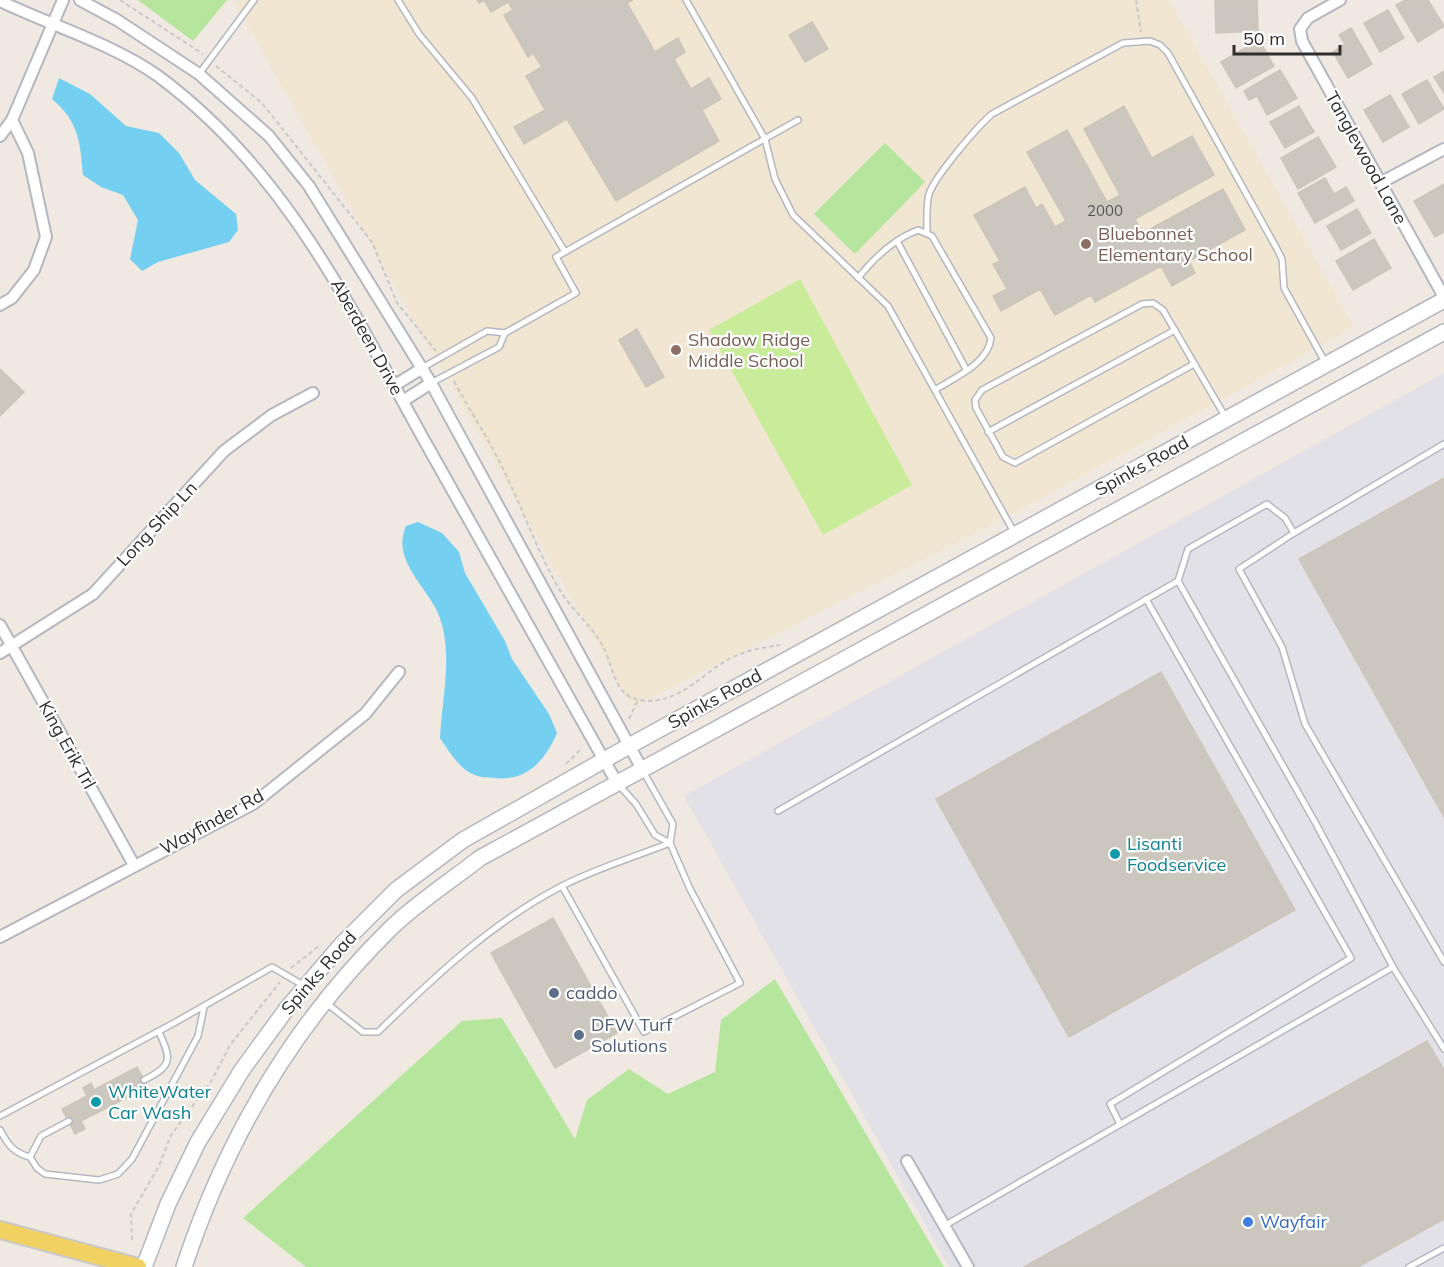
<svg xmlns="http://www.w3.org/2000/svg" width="1444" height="1267" viewBox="0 0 1444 1267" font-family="Mulish,sans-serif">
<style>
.industrial{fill:#e3e1e8}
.education{fill:#f0e6d1}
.green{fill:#b6e59e}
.pitch{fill:#c9ec9a}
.water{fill:#75cff0}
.building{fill:#cbc7bf;stroke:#cbc5ba;stroke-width:1.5}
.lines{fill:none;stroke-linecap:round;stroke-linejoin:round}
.service-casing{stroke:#b4b7c1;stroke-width:8}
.minor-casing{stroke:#b4b7c1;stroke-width:14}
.secondary-casing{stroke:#b4b7c1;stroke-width:18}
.primary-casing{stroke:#c9c9c9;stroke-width:20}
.path{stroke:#c9c9c9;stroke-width:2;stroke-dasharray:4.5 3;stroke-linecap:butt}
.service{stroke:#fff;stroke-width:5}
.minor{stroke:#fff;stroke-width:10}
.secondary{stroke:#fff;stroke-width:15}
.primary{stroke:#f2d163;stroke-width:16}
.education-dot{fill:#8d6e63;stroke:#fff;stroke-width:2}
.culture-dot{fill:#0f9aa8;stroke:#fff;stroke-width:2}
.service-dot{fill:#5c6f8a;stroke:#fff;stroke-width:2}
.shop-dot{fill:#3f7fe0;stroke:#fff;stroke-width:2}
.labels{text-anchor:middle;stroke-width:4.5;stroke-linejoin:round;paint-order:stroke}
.number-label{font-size:15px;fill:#555452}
.street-label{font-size:18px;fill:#2e2e2e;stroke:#fff}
.education-label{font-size:18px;fill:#785e54;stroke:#fff;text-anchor:start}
.culture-label{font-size:18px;fill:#0d838f;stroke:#fff;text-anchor:start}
.service-label{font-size:18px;fill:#4e5e75;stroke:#fff;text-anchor:start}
.shop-label{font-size:18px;fill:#366cbe;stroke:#fff;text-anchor:start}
</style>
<rect width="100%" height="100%" fill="#efe9e1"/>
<!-- industrial -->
<path class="industrial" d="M1444 373V1267H949L684 796Z"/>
<!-- education -->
<path class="education" d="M233 0H1169L1354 327 1011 515 633 707Z"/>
<!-- green -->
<g class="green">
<path d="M138 0H227L193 41Z"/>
<path d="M885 143 925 182 855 254 814 214Z"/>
<path d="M775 979 944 1267H306L243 1218 462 1021 502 1018 575 1139 587 1100 629 1069 668 1094 715 1072 721 1020Z"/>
</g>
<!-- pitch -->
<path class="pitch" d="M800 279 912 485 823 535 709 330Z"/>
<!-- water -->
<g class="water">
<path d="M59 78 90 94 126 126 159 133 179 153 195 180 236 214 238 230 229 242 158 262 142 271 130 259 138 220 123 195 101 187 83 175C80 141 79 122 52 99Z"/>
<path d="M418 522 442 533 459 552 465 573 505 641 512 659 549 714 557 733C545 761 526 782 494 778 488 777 480 778 475 775 460 770 448 750 440 738 442 697 455 647 436 609 422 582 392 558 406 526Z"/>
</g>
<!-- building -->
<g class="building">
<path d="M477 0H633L627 3 655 52 678 38 685 52 674 59 691 89 709 78 721 99 702 110 719 141 616 201 567 119 524 144 514 127 545 110 526 76 542 67 533 53 528 57 504 15 513 10 508 2 491 12 484 0 479 3Z"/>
<path d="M1215 0H1257L1258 31 1216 33Z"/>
<path d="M1405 0H1428L1444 26 1418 42 1396 5Z"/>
<path d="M1388 10 1404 38 1380 52 1364 23Z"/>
<path d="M812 22 828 49 805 62 789 35Z"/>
<path d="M1351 28 1372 64 1348 78 1333 52 1345 44 1339 35Z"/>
<path d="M1259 40 1274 66 1236 88 1221 62Z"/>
<path d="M1280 70 1297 98 1267 115 1257 96 1249 100 1244 91Z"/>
<path d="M1444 71V93L1434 77Z"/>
<path d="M1427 80 1444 109 1419 124 1402 94Z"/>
<path d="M1390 95 1409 127 1383 142 1364 110Z"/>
<path d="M1124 106 1152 158 1192 136 1214 175 1135 219 1143 233 1223 189 1245 230 1189 261 1195 273 1172 286 1161 266 1095 302 1091 295 1055 315 1040 289 1001 311 993 296 1007 289 993 264 1000 261 974 215 1025 187 1036 208 1042 204 1055 227 1066 221 1027 152 1067 130 1107 202 1120 195 1084 129Z"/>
<path d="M1299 106 1314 132 1285 148 1270 122Z"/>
<path d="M1318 137 1336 167 1298 189 1281 158Z"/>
<path d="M1325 178 1334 194 1346 187 1354 201 1315 223 1298 193Z"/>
<path d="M1444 184V232L1435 237 1414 201Z"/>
<path d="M1357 209 1371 233 1341 250 1327 226Z"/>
<path d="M1374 239 1391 268 1353 290 1336 261Z"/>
<path d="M637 329 664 377 646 387 619 340Z"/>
<path d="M0 369 24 392 0 416Z"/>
<path d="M1444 478V817L1299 559Z"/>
<path d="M1161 672 1295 910 1069 1037 936 799Z"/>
<path d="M553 918 617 1033 555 1068 491 953Z"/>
<path d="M1427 1041 1444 1070V1219L1358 1267H1024Z"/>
<path d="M137 1067 148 1087 81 1121 85 1129 75 1134 62 1109 87 1096 83 1088 91 1083 94 1090Z"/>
</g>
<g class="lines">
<defs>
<g id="service">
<path d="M398 0 419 34 472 98 565 252"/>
<path d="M686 0 765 139 775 179 793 215 888 306 1015 534"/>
<path d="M199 74 254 0"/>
<path d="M927 231C927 220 926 206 929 194 935 176 977 127 992 114L1123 43 1150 41 1160 45 1168 53 1277 249 1282 259 1284 288 1325 362"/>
<path d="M897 241 966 369"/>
<path d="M858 278C874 258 894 239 918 230L932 236 991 338C988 364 955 377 935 390"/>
<path d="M1194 364 1015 463 1003 457 976 408 975 400 982 390 1142 304 1153 303 1163 310 1226 418"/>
<path d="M422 368 487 331 505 333 576 293 556 257 798 120"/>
<path d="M431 383 499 347 505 333"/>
<path d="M988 432 1175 330"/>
<path d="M1294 533 1444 444"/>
<path d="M1178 581 1188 549 1267 504 1285 518 1294 533 1239 569 1282 647 1305 724 1444 962"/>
<path d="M618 784 636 804 655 835 670 843"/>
<path d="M778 811 1178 581 1315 822 1393 967"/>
<path d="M562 886 644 1032 740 983 690 889 670 843 673 824 643 771"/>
<path d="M325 1002 363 1032H378C434 977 490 924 560 887 594 869 634 857 670 843"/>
<path d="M144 1080C172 1066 172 1060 159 1032"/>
<path d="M0 1116 174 1023 272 967 303 985"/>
<path d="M1120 1124 1110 1104 1351 958 1146 599"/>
<path d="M0 1130C8 1145 14 1153 30 1157L37 1168 45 1174 99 1180 118 1174 132 1159 198 1036 204 1007"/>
<path d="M30 1157 41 1136 69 1121"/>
<path d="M944 1226 1393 967 1444 1049"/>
<path d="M1409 1267 1444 1248"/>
</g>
<g id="minor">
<path d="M80 0 117 20 199 74 269 136 309 186 431 383 642 769"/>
<path d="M1340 0 1308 18 1300 29 1302 41 1444 297"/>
<path d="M0 1C50 25 113 44 158 76 287 171 352 311 428 447 491 559 554 671 617 783"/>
<path d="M0 136 12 120 63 0"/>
<path d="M1380 183 1444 149"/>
<path d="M0 305 12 298 34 270 46 237 28 153 12 120"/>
<path d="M395 385 421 369"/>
<path d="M403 401 431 383"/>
<path d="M0 625 134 865"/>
<path d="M0 653 93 594 224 451 272 415 313 393"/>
<path d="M0 937 253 804 365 714 399 672"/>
<path d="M907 1161 968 1267"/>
</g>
<g id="secondary">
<path d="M144 1267 168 1204 198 1142 242 1070 288 1007 341 945 396 890 463 840 629 746 1444 300"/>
<path d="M184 1267C226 1139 294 1023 391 928 418 902 451 881 480 858L1444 332"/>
</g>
<path id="primary" d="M0 1230 138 1267"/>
</defs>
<!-- service casing -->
<use href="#service" class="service-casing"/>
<!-- minor casing -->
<use href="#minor" class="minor-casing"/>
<!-- secondary casing -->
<use href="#secondary" class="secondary-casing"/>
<!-- primary casing -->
<use href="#primary" class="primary-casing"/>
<!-- path -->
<g class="path">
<path d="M120 0 203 54"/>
<path d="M1136 0 1141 32"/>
<path d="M216 66 262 103 372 242 397 303 436 351"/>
<path d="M454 381C471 413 492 444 507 477 525 515 539 555 561 592 573 611 592 626 603 646 613 665 613 695 639 700 682 707 705 667 740 654 753 649 767 647 780 645"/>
<path d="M629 719 638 700"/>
<path d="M566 764 580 750"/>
<path d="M291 968 319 946"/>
<path d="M132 1240 131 1214 159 1166 171 1135 212 1080 230 1045 280 982"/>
</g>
<!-- service -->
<use href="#service" class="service"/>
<!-- minor -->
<use href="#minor" class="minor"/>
<!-- secondary -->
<use href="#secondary" class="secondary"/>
<!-- primary -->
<use href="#primary" class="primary"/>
</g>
<!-- markers -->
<g class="education-dot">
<circle cx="1086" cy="244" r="6"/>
<circle cx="676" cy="350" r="6"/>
</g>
<g class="culture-dot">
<circle cx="1115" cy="854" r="6"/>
<circle cx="96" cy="1102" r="6"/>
</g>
<g class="service-dot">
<circle cx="554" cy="993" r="6"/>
<circle cx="579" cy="1035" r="6"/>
</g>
<circle class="shop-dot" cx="1248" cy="1222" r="6"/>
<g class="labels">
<!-- number labels -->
<g class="number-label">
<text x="1105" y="216">2000</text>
</g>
<!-- street labels -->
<g class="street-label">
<text transform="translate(1366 158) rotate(61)" y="6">Tanglewood Lane</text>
<text transform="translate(367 337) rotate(61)" y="6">Aberdeen Drive</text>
<text transform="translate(1142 466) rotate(-29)" y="6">Spinks Road</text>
<text transform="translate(157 524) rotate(-47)" y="6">Long Ship Ln</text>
<text transform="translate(715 699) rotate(-29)" y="6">Spinks Road</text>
<text transform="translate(67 745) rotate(61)" y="6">King Erik Trl</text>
<text transform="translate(212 822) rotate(-29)" y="6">Wayfinder Rd</text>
<text transform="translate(319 973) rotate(-49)" y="6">Spinks Road</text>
</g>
<!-- education labels -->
<g class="education-label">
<text x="1098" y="240">Bluebonnet<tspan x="1098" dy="21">Elementary School</tspan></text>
<text x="688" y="346">Shadow Ridge<tspan x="688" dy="21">Middle School</tspan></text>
</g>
<!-- culture labels -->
<g class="culture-label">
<text x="1127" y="850">Lisanti<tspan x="1127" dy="21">Foodservice</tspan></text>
<text x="108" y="1098">WhiteWater<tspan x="108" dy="21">Car Wash</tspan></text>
</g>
<!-- service labels -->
<g class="service-label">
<text x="566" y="999">caddo</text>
<text x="591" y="1031">DFW Turf<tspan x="591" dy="21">Solutions</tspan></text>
</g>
<!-- shop labels -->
<g class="shop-label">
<text x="1260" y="1228">Wayfair</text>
</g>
</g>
<!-- scale -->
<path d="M1234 45v9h106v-9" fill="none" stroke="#2e2e2e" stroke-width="3"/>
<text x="1243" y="45" font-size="18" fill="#2e2e2e" stroke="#ffffff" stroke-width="4.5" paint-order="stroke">50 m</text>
</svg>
